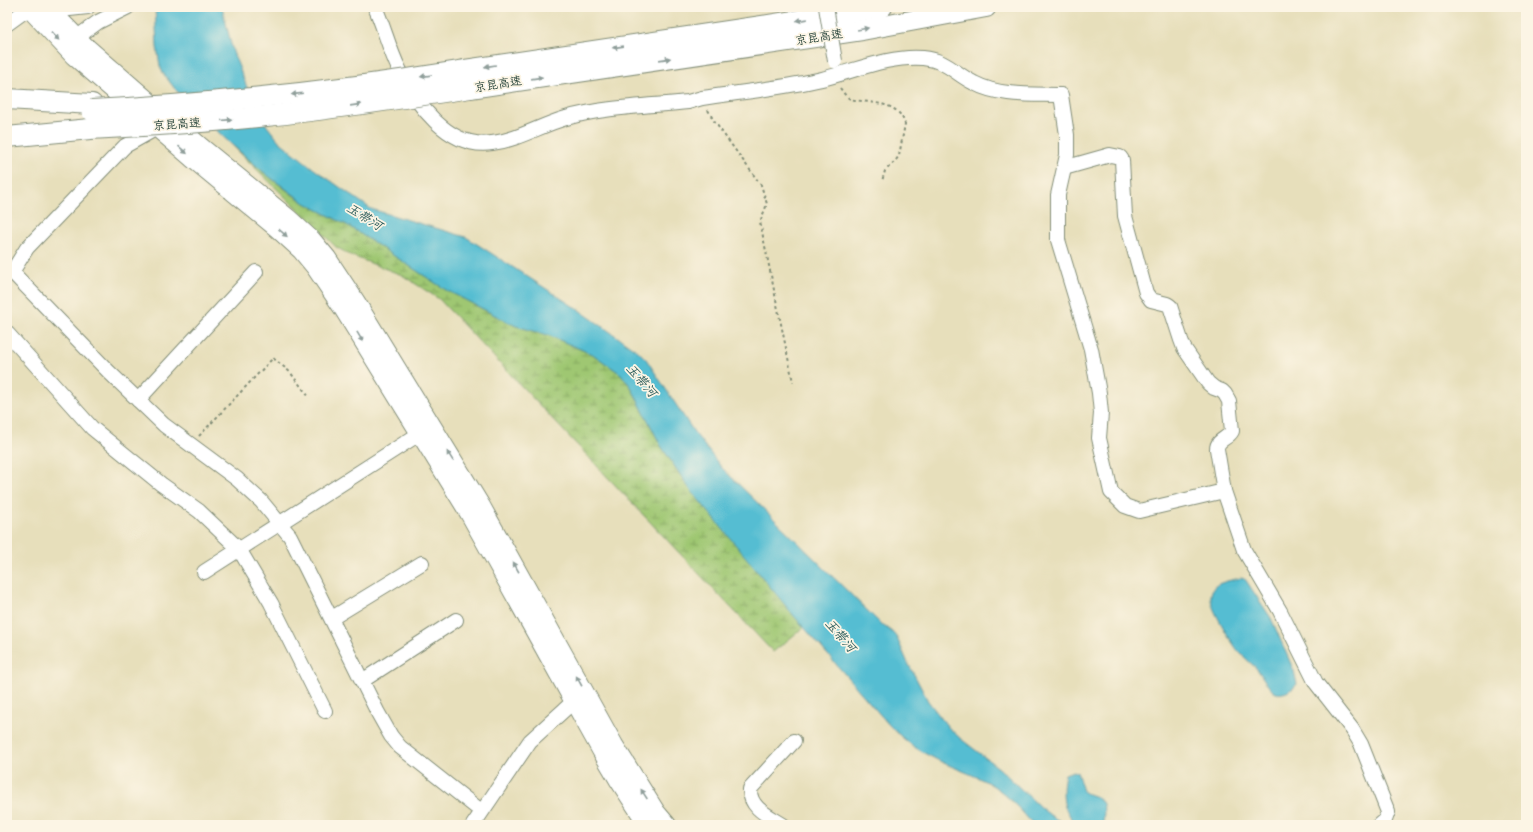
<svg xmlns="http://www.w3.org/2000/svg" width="1533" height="832" viewBox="0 0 1533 832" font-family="'Shantell Sans','LXGW WenKai TC',sans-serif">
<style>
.wetland{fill:url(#wetland-marsh);stroke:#5f8253}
.water{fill:#55bdd2;stroke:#3a7d83}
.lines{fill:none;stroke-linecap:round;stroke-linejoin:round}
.minor-casing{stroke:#838e78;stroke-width:16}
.major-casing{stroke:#838e78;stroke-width:20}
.highway-casing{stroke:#838e78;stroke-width:22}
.path{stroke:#838e78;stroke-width:2;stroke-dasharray:3 3;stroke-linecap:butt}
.minor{stroke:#fff;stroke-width:14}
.major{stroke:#fff;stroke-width:18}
.highway{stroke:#fff;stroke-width:20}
.minor-bridge-casing{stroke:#838e78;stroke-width:16;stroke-linecap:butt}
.highway-bridge-casing{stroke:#838e78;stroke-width:22;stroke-linecap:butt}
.minor-bridge{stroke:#fff;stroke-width:14}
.highway-bridge{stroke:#fff;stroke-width:20}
.oneway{fill:#8f9e9a}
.labels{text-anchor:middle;stroke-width:3.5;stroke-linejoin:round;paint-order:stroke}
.street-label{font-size:12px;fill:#1f3d34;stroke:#fcf5e5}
.water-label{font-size:13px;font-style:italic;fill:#2c5d5c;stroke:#fcf5e5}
</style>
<defs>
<pattern id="wetland-marsh" width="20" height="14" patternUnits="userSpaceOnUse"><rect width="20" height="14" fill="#9fc772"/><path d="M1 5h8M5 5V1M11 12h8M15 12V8" fill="none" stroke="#81a35e"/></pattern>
</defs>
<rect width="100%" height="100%" fill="#fcf5e5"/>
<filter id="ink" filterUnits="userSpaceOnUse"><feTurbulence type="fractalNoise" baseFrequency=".025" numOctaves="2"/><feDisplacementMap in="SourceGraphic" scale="8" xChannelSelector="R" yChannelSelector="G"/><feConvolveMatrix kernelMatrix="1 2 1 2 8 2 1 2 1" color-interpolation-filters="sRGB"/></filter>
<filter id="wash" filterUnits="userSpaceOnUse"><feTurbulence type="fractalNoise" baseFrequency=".012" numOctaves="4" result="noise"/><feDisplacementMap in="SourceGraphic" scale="16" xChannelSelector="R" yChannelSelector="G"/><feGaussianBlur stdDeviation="0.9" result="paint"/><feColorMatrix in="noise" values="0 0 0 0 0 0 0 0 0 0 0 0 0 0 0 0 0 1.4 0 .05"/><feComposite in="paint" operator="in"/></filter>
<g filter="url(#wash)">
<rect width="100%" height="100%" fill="#e7dfbb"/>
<!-- wetland -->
<path class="wetland" d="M232 145 267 175 293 195 305 203 347 225 446 290 516 326 548 335 594 355 621 374 631 387 661 446 689 488 804 627 773 652 439 299 402 275 352 256 336 247Z"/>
<!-- water -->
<g class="water">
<path d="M155 7H222L233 52 252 100 267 126 279 141 314 169 371 209 466 237 579 310 639 352 646 359 694 432 721 467 881 624 892 632 897 638 907 661 928 701 948 727 961 739 1000 769 1041 808 1054 818 1069 825 1072 822C1071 816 1067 812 1065 807 1062 797 1063 784 1065 774L1073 771 1077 772 1083 791C1088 795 1093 795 1098 798 1107 803 1103 817 1103 825H1034C1022 812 1007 794 992 785 972 773 949 767 930 756 915 749 902 738 890 726L794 616 689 488 661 446 631 387 621 374 594 355 548 335 516 326 446 290 347 225 305 203 267 175 232 145 191 106 175 89 163 73 160 66 157 47Z"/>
<path d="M1241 578 1245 579 1271 618 1294 671 1297 684C1293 690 1283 695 1276 693 1270 691 1261 674 1257 669 1251 663 1245 658 1239 652 1233 645 1216 616 1213 607 1211 602 1210 596 1212 591 1214 582 1233 580 1241 578Z"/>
</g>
</g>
<g filter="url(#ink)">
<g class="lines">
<defs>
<g id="minor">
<path d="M375 7C384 27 389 49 399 69 415 103 449 150 492 143 518 140 541 125 566 118 602 107 650 106 688 102L702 98C742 92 783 88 822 79 854 71 891 55 923 58 947 60 955 74 974 83 1000 97 1033 94 1061 95L1067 135V155L1058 195V240L1091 349 1099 393 1101 413 1099 438 1111 492 1125 506 1139 511 1224 491"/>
<path d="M51 11 88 7"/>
<path d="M7 24 29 8"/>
<path d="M76 38 98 22 128 7"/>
<path d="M1064 168 1110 155 1120 157 1122 160 1125 216 1146 293 1151 300 1167 304 1170 306 1181 340 1184 348 1208 383 1214 388 1222 391 1225 394 1229 401 1232 431C1228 439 1217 439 1217 449L1224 491 1244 550 1280 611 1316 683 1352 729 1361 744 1388 812 1385 820 1379 825"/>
<path d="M12 272 109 372 164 425 237 479 261 501 290 536 378 713 391 736 400 747 481 811"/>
<path d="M7 274 12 272 27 248 125 146 157 128"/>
<path d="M7 333 92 428 161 484 199 511 239 549 271 603 325 711"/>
<path d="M138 400 256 272"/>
<path d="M204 572 419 434"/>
<path d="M332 618 422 563"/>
<path d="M362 681 456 620"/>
<path d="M473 825 530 741 574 701"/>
<path d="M783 825C769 816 749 808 750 789L794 741"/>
</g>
<g id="major">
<path d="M28 7 74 56 192 158 278 229 301 250 315 267 344 310 469 513 602 752 618 779 648 825"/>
<path d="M47 7 84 45 201 147 288 218 312 240 327 258 356 302 481 506 614 745 656 812 667 825"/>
</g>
<g id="highway">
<path d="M465 70 769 25 882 7"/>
<path d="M470 88 862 30 986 7"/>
<path d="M7 99 92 104"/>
<path d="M7 137 90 129"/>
</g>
</defs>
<!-- minor casing -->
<use href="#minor" class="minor-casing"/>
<!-- major casing -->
<use href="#major" class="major-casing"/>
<!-- highway casing -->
<use href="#highway" class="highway-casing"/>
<!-- path -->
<g class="path">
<path d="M840 88 846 96 850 99C871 104 898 100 905 124L899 156 896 160 885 171 882 181"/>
<path d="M708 110 714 121 761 185 767 204 760 222 793 382"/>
<path d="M199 436 273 358 290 372 309 397"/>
</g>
<!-- minor -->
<use href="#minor" class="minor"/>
<!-- major -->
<use href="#major" class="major"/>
<!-- highway -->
<use href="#highway" class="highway"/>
<defs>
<path id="minor-bridge" d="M826 7 835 61"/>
<g id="highway-bridge">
<path d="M91 110C217 104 341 90 465 70"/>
<path d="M90 129C146 126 202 123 257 117 328 110 399 99 470 88"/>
</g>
</defs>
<!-- minor-bridge casing -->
<use href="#minor-bridge" class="minor-bridge-casing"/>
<!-- highway-bridge casing -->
<use href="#highway-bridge" class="highway-bridge-casing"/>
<!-- minor-bridge -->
<use href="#minor-bridge" class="minor-bridge"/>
<!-- highway-bridge -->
<use href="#highway-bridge" class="highway-bridge"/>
</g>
<!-- one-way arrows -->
<defs><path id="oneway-solid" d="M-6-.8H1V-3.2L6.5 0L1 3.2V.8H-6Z"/></defs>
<g class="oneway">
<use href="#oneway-solid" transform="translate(802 20) rotate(171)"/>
<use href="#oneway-solid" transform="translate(863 29) rotate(-10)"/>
<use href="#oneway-solid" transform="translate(55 36) rotate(47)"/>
<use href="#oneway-solid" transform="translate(618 47) rotate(172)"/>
<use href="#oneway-solid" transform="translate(665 59) rotate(-8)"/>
<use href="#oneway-solid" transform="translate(490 66) rotate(171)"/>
<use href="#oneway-solid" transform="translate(426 76) rotate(171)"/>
<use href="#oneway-solid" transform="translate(537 78) rotate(-8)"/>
<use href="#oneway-solid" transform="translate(297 94) rotate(173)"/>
<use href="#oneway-solid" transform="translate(356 105) rotate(-8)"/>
<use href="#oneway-solid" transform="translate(227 120) rotate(-5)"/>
<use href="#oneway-solid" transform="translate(183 150) rotate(41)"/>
<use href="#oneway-solid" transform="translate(283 233) rotate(42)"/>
<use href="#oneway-solid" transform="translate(360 337) rotate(59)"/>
<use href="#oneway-solid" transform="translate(450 456) rotate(-122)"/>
<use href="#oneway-solid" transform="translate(516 567) rotate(-119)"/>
<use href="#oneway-solid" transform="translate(579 681) rotate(-119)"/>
<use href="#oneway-solid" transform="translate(644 794) rotate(-123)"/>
</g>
</g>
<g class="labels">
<!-- street labels -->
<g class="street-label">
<text transform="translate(819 37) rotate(-9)" y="4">京昆高速</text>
<text transform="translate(498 84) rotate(-9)" y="4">京昆高速</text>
<text transform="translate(177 124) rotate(-4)" y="4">京昆高速</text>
</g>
<!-- water labels -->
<g class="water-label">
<text transform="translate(365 216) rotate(32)" y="5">玉带河</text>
<text transform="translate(642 380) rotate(49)" y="5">玉带河</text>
<text transform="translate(841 635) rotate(49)" y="5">玉带河</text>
</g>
</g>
<!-- margin -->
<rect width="1533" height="832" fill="none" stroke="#fcf5e5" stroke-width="24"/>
</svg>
